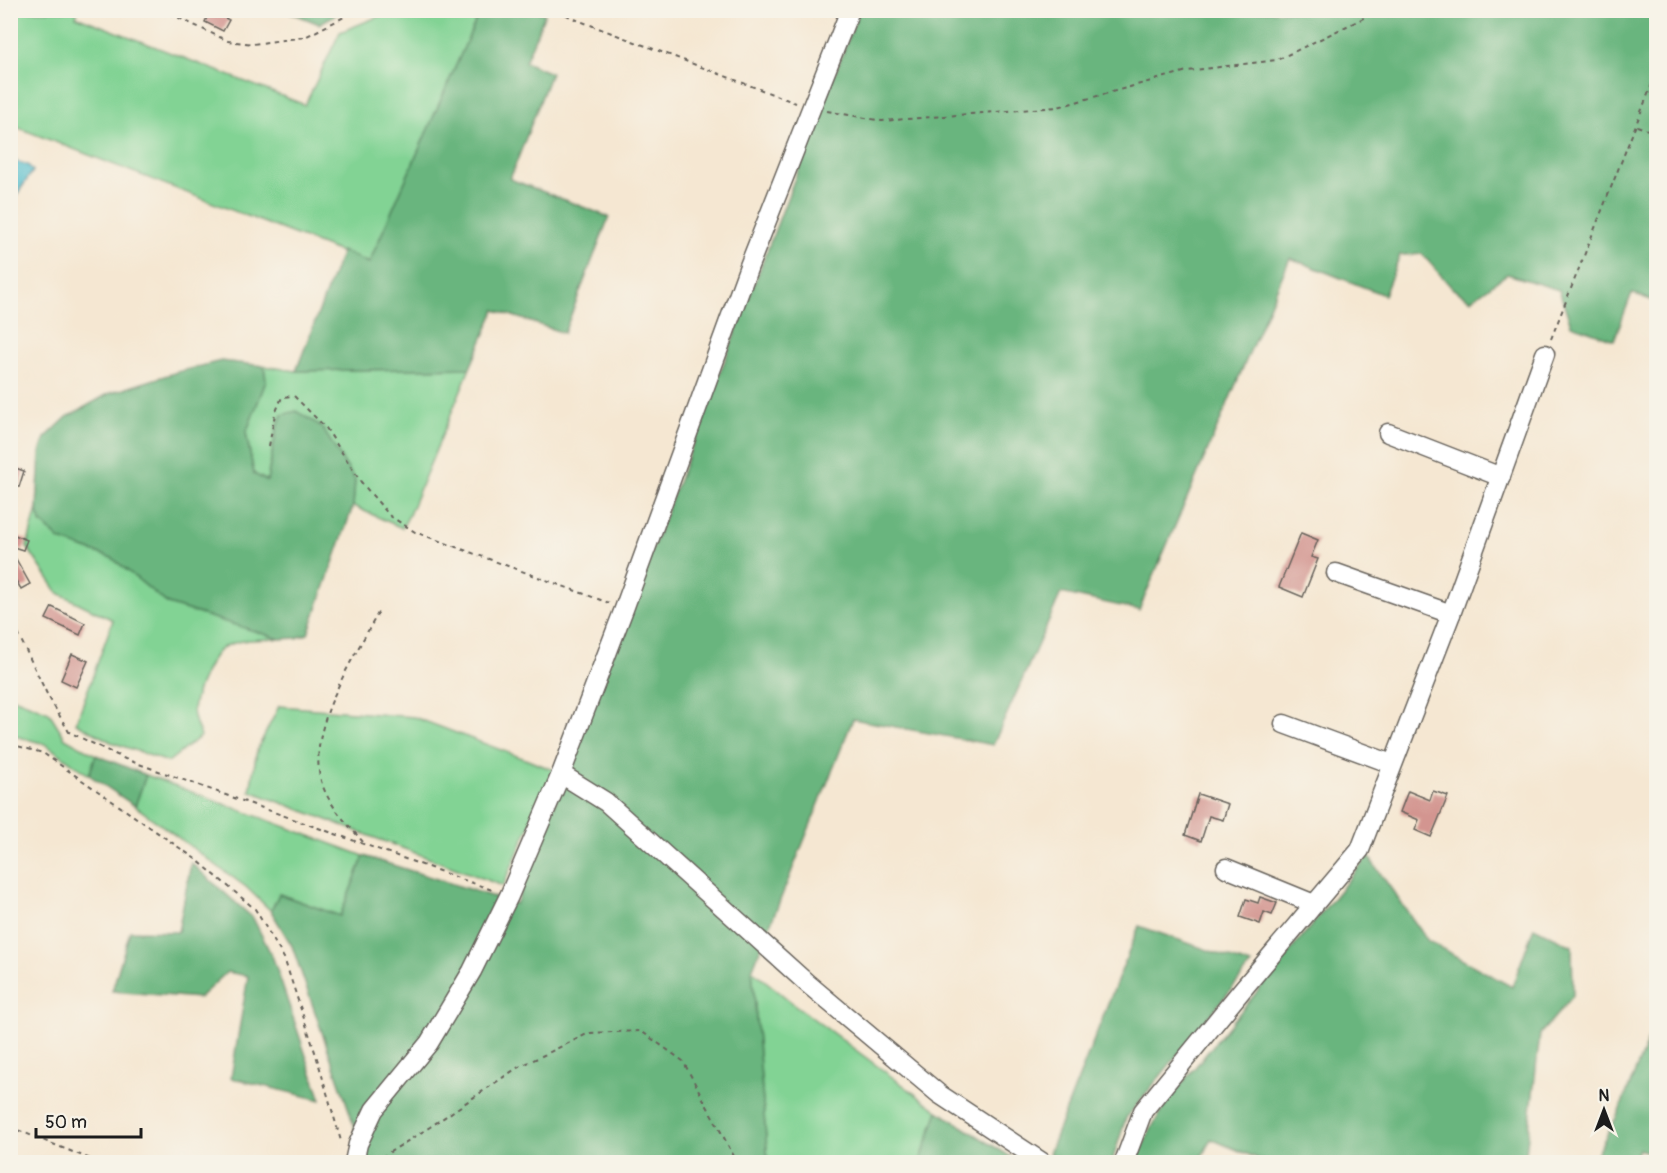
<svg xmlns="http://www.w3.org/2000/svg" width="1667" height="1173" viewBox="0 0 1667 1173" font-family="Pangolin,sans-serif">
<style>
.green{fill:#82d394;stroke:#4f7858;stroke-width:1.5}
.forest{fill:#69b57e;stroke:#42684d;stroke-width:1.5}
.water{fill:#52bdcd;stroke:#376c74;stroke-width:1.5}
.building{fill:#d39590}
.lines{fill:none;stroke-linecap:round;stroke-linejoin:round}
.minor-casing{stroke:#68635c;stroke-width:21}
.path{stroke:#68635c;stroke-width:2;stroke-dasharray:4.5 4.5;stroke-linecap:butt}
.minor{stroke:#fff;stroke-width:18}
</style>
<rect width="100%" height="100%" fill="#f7f3e8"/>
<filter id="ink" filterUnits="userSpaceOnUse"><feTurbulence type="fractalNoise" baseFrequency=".0167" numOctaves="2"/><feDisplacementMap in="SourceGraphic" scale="12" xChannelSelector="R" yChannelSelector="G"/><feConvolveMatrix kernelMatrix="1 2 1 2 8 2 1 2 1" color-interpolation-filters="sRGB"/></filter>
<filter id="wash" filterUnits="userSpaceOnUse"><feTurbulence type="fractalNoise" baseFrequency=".008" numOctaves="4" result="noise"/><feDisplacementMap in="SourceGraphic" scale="24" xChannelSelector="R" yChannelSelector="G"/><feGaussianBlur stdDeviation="1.35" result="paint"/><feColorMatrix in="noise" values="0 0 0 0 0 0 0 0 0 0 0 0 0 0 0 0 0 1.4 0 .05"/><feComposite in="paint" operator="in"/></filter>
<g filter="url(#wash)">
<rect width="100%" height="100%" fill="#f5e7d2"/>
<!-- green -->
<g class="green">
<path d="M10 11H78L76 16 305 105 340 32 392 11H480L369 263 11 125Z"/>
<path d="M264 366 296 371 470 368 409 515 402 528 353 506 355 480 282 415 277 427 267 481 254 474 246 433 266 381Z"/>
<path d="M37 508 41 522 60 540 112 558 168 604 280 639C262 640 240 638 224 647 211 654 195 693 193 709 193 719 197 727 201 736L168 762 111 742 76 723 113 620 58 593 27 547Z"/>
<path d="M11 697 49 712 65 738 96 755 89 775 45 744 11 735Z"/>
<path d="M279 706 414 717 554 770 503 886 250 791 257 750Z"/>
<path d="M146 775 364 856 340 916 279 894 271 911 246 887 135 806Z"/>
<path d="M752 970 795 1005 938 1111 920 1162H768Z"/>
</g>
<!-- forest -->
<g class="forest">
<path d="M534 10 545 14 525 62 551 73 510 179 609 217 564 333 495 310 470 368 296 371 342 251 369 263 480 11Z"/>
<path d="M287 11H342L319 24Z"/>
<path d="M859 11H1656V302L1632 293 1614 340 1571 325 1559 290 1507 274 1471 300 1453 289 1422 254 1400 255 1384 295 1290 258 1139 610 1061 593 993 745 853 719 752 970 768 1162H364L350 1113 292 946 271 911 279 894 340 916 364 856 516 904Z"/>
<path d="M221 361 264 366 266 381 246 433 254 474 267 481 277 427 282 415 296 411 321 426 355 480 353 506 308 634 297 638 280 639 168 604 112 558 60 540 41 522 37 508 40 452 45 438 67 417 108 394 177 372Z"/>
<path d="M96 755 146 775 135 806 89 775Z"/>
<path d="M1368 856 1428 941 1512 987 1534 927 1572 946 1573 996 1540 1034 1525 1162H1266L1211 1139 1199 1162H1136L1150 1130 1170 1098Z"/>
<path d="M191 863 253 918 273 958 321 1100 231 1078 248 976 227 972 199 998 112 991 130 931 178 932Z"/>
<path d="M1139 926 1251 965 1126 1118 1112 1162H1064L1049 1153Z"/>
<path d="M1656 1020V1156L1639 1149 1634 1162H1592L1618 1114Z"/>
<path d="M938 1111 1019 1162H920Z"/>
</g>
<!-- water -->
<path class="water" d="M15 161 28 165 33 171 11 203V169Z"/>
<g id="blocks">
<!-- building -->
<g class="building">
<path d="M210 11 229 20 223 31 205 22Z"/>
<path d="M10 466 24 471 19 487 10 485Z"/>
<path d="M10 533 27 540 23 550 10 546Z"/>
<path d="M1301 533 1318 540 1311 557 1318 559 1303 597 1279 587Z"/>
<path d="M16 559 30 584 21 589 10 571V563Z"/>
<path d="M52 607 85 623 80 635 46 619Z"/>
<path d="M72 654 88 661 76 687 61 680Z"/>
<path d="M1408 791 1430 800 1433 791 1448 796 1431 837 1415 830 1419 820 1400 812Z"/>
<path d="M1198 794 1228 804 1223 820 1209 816 1201 841 1185 835Z"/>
<path d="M1260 897 1277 903 1272 915 1264 912 1260 924 1240 917 1246 899 1258 903Z"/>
</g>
</g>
</g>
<g filter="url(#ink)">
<use href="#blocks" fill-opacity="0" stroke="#68635c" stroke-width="1.5"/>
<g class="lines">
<defs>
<g id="minor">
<path d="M1388 433 1501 477"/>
<path d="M1336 573 1451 614"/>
<path d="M1284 724 1392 764"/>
<path d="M561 774 606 802 808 984 939 1094 1042 1162"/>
<path d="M1226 868 1314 904"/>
<path d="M354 1162 358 1144 374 1110 429 1043 472 971 509 896 561 774 624 609 749 266 850 10"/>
<path d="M1124 1162 1143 1111 1242 990 1360 850 1451 614 1545 354"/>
</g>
</defs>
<!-- minor casing -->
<use href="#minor" class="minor-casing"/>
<!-- path -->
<g class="path">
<path d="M162 10 228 41 253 44 305 37 350 14 363 10"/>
<path d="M558 10 572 18 796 103"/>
<path d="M827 111 882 121 1058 107 1187 71 1277 60 1380 10"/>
<path d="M1637 126 1656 133"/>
<path d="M1551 339 1656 74"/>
<path d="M269 446 275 414 282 397 294 396 326 428 361 482 390 516 415 532 609 603"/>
<path d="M10 617 47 694 69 732 125 759 495 891"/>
<path d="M10 744 43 753 197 860 255 909 284 958 316 1055 341 1141"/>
<path d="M363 842C347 823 326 803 320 777 309 723 354 658 379 611"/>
<path d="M10 1127 98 1162"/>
<path d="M374 1162 430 1127 517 1068 589 1033 641 1031 683 1061 737 1162"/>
</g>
<!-- minor -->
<use href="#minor" class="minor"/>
</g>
</g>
<!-- margin -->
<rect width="1667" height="1173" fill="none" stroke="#f7f3e8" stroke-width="36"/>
<!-- north arrow -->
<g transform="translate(1604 1110)" stroke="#f7f3e8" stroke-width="4.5" paint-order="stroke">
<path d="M0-4.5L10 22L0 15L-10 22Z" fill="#1c1c1c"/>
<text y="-9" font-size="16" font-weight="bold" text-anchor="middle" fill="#1c1c1c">N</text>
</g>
<!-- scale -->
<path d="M36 1128v9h105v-9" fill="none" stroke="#1c1c1c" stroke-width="3"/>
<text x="45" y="1128" font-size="18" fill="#1c1c1c" stroke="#f7f3e8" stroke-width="4.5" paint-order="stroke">50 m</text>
</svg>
